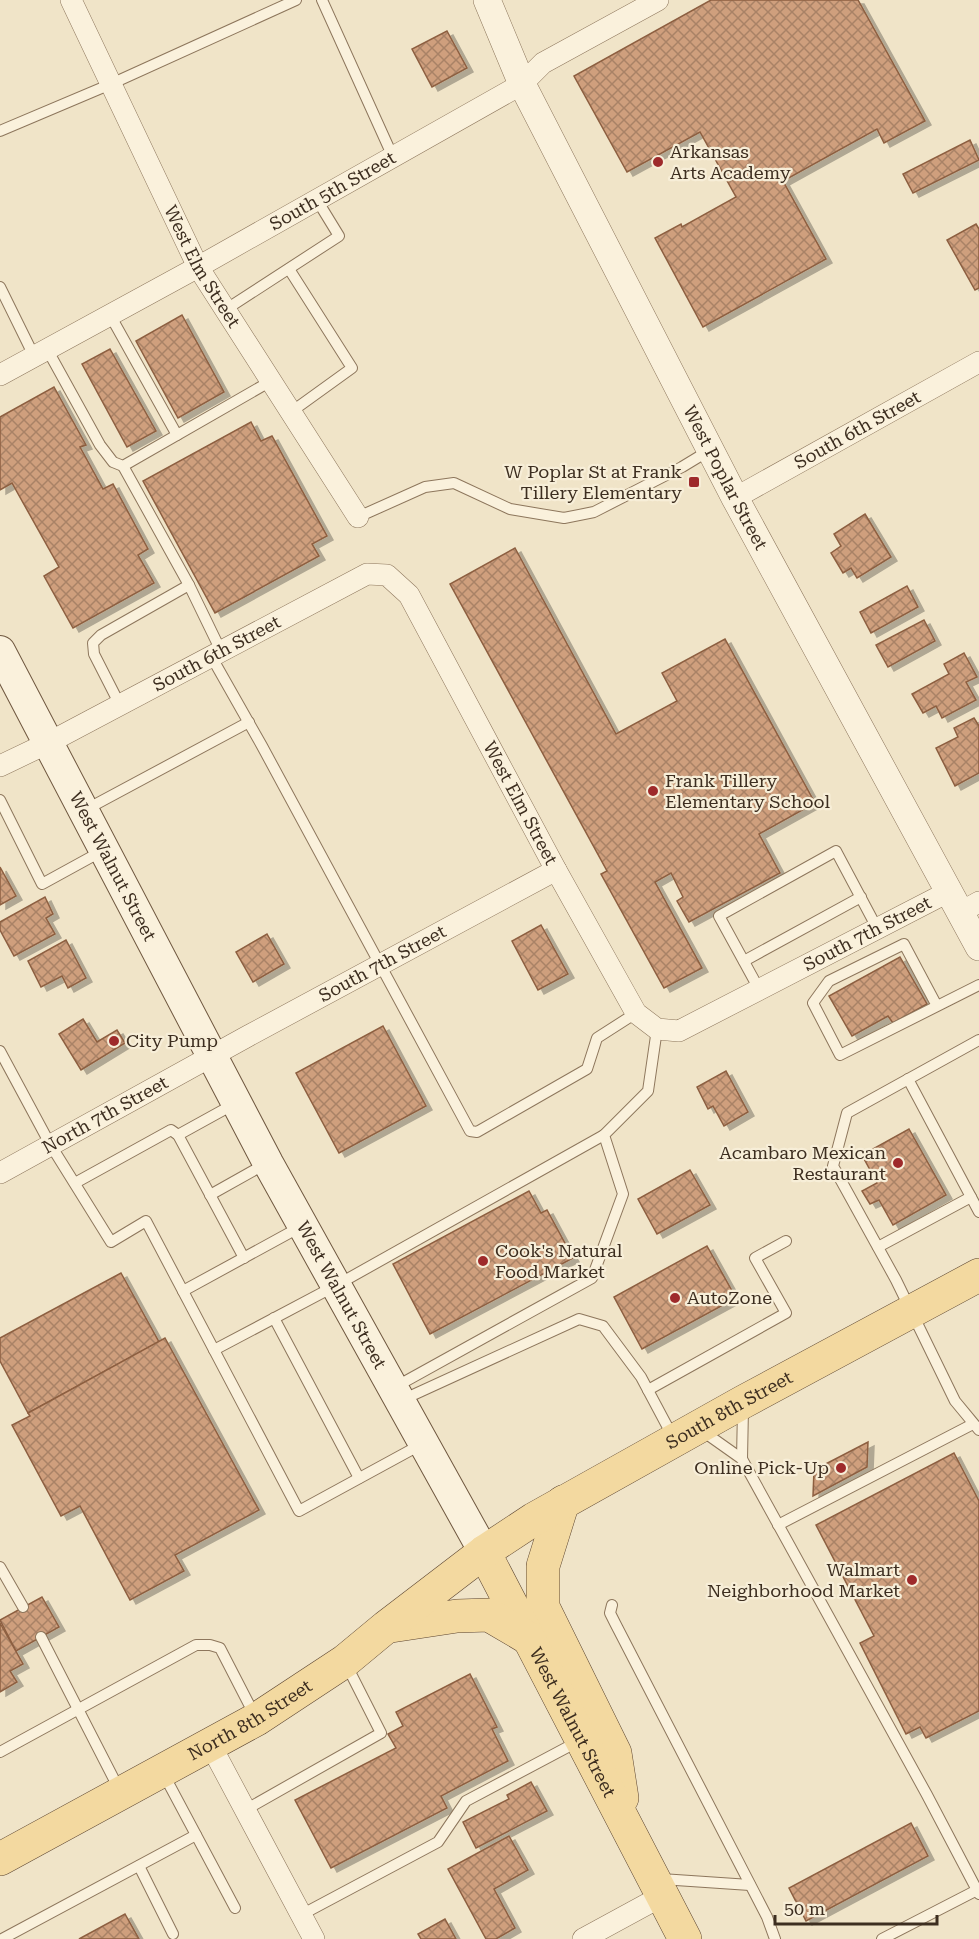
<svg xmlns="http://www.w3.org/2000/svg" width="979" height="1939" viewBox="0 0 979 1939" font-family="'Roboto Serif',serif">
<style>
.building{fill:url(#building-cross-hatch);stroke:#8d5f41;stroke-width:1.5;filter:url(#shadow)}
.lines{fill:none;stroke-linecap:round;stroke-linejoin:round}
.service-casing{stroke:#8d765c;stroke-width:12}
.minor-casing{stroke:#8d765c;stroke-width:22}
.tertiary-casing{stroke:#8d765c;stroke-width:28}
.secondary-casing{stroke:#6f573f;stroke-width:32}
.primary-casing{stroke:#5b4430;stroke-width:34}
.service{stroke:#faf1dc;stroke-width:10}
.minor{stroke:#faf1dc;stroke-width:21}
.tertiary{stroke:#faf1dc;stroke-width:27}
.secondary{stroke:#faf1dc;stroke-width:30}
.primary{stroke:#f3d9a0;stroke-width:33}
.poi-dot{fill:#9e2a2b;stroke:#f7eed8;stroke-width:2}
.labels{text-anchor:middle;stroke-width:4.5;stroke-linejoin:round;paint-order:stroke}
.poi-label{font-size:18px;fill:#3d2e20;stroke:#f7eed8;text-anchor:start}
.street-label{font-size:18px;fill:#3d2e20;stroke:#f7eed8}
</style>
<defs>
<pattern id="building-cross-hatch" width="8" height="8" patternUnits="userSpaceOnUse" patternTransform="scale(1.5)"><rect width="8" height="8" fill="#cf9f7d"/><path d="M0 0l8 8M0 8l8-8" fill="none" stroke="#a98266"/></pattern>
<filter id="shadow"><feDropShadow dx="6" dy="4" stdDeviation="0" flood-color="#0004"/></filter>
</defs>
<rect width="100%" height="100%" fill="#f0e4c8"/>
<!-- building -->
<g class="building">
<path d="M711 0H858L925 121 884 143 877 129 783 181 826 259 703 327 655 238 681 224 682 227 736 197 700 132 627 172 574 76Z"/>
<path d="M447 31 467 68 432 87 412 49Z"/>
<path d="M970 140 979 160 913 193 903 174Z"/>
<path d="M976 224 979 229V288L975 290 947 240Z"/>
<path d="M182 315 224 392 178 418 136 341Z"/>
<path d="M110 349 156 431 127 447 82 364Z"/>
<path d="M54 387 86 445 80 447 103 489 113 484 148 549 138 555 154 583 73 628 44 576 59 567 12 483 0 490V417Z"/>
<path d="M251 422 261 441 272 436 327 536 312 544 319 556 215 613 143 481Z"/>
<path d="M865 514 891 557 857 578 851 568 843 573 831 553 841 546 834 534Z"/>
<path d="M515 548 616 734 677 701 662 673 725 639 815 803 759 834 780 873 689 922 677 901 683 897 671 873 655 882 702 968 664 988 601 874 607 871 450 584Z"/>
<path d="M907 586 918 607 871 633 860 612Z"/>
<path d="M924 620 935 641 888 667 876 645Z"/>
<path d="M964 653 977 677 966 682 976 700 942 718 936 706 923 713 912 694 949 674 944 664Z"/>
<path d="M974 718 979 726V773L955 786 936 748 958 737 954 728Z"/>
<path d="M0 867 16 896 0 905Z"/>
<path d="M45 897 53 914 46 918 55 934 14 956 0 930V922Z"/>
<path d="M541 925 568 974 538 990 512 941Z"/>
<path d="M267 934 284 964 253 982 236 952Z"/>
<path d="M66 940 86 978 68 988 62 976 41 987 28 961Z"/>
<path d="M900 957 927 1004 893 1023 888 1016 852 1036 829 996Z"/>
<path d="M83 1019 97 1042 117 1030 125 1043 81 1070 59 1034Z"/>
<path d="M383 1026 426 1106 339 1153 296 1073Z"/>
<path d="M726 1071 748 1112 724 1126 713 1106 708 1109 697 1087Z"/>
<path d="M909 1129 946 1195 893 1225 879 1200 870 1204 862 1191 877 1183 862 1155Z"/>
<path d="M690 1170 710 1205 657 1234 638 1199Z"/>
<path d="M529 1191 541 1213 547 1210 573 1258 430 1334 393 1264Z"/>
<path d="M707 1246 736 1298 642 1349 614 1297Z"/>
<path d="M121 1273 159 1342 28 1413 0 1361V1338Z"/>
<path d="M165 1338 259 1510 175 1555 184 1571 130 1600 80 1506 61 1516 12 1425 30 1416 28 1413Z"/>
<path d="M868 1442 867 1467 813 1496 814 1470Z"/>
<path d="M954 1453 979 1501V1711L926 1738 920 1727 906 1734 860 1643 874 1636 816 1525Z"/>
<path d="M42 1597 59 1627 16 1651 0 1620Z"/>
<path d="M0 1623 23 1664 10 1671 17 1682 0 1692Z"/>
<path d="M470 1674 497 1727 492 1729 508 1761 441 1796 447 1808 331 1868 295 1800 396 1748 388 1734 403 1726 396 1712Z"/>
<path d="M531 1782 547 1811 476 1848 463 1822 509 1799 507 1795Z"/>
<path d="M911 1823 928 1856 806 1921 789 1888Z"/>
<path d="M509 1836 528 1870 494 1889 515 1928 496 1939H486L448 1869Z"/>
<path d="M125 1914 139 1939H79Z"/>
<path d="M445 1919 456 1939H421L418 1934Z"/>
</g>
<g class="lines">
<defs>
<g id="service">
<path d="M322 0 393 157"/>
<path d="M0 131 111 84 296 0"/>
<path d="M289 269 352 368 291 412"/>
<path d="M0 287 34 356"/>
<path d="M225 310 339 236 317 200"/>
<path d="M110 315 177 435"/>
<path d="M47 349 100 445 113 462 123 466 271 381"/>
<path d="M123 466 189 585"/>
<path d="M358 517 425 487 454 483 510 509 564 518 594 512 682 467 710 450"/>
<path d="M211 656 262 746 470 1131 477 1132 587 1069 597 1038 636 1013"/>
<path d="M120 705 94 654 93 643 101 635 189 585 221 651"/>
<path d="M0 800 42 884 104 850"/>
<path d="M85 810 249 722"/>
<path d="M744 961 861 897"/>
<path d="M759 989 719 916 836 851 877 928"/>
<path d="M937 1006 904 944 829 981 813 1003 840 1055 979 985"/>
<path d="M979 1040 847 1113 833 1166 896 1280 955 1401 979 1430"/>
<path d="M0 1051 50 1144 111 1242 146 1221 299 1511 422 1444"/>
<path d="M908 1079 979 1212"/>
<path d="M178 1135 236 1103"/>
<path d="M75 1183 171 1130 178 1135 244 1258"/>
<path d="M210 1195 267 1163"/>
<path d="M878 1247 971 1197"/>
<path d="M183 1291 302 1226"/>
<path d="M274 1318 359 1478"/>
<path d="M214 1350 335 1286 604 1135"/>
<path d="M395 1387 592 1278 623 1194 604 1135 648 1091 657 1029"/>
<path d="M648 1390 786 1313 755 1258 786 1241"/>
<path d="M402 1400 579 1319 603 1326 641 1377 674 1439"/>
<path d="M701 1430 742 1459 927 1795 979 1894"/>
<path d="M742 1459 743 1408"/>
<path d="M778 1525 973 1424"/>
<path d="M0 1567 23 1607"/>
<path d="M612 1605 610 1613 615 1623 767 1917 775 1939"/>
<path d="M41 1637 120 1791"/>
<path d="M0 1752 196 1645H210L220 1648 255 1716"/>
<path d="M163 1773 235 1908"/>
<path d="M245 1810 381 1733 346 1664"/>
<path d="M139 1866 173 1934"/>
<path d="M661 1879 750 1885"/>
<path d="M301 1915 438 1842 466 1801 579 1741"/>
<path d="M2 1939 196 1835"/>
<path d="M882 1939 979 1889"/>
</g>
<g id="minor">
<path id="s1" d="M71 0 198 267 358 517"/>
<path id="s2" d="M0 375 198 267 522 84 543 63 658 0"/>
<path id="s3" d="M735 498 979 362"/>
<path id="s4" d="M0 766 48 743 367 574 387 575 409 595 556 870 636 1013 657 1029 679 1031 948 892"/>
<path d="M961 912 979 902"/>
<path id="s5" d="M0 1173 248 1036 556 870"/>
<path d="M210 1744 314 1939"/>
<path d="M583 1939 662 1896"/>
</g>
<g id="tertiary">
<path id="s6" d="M487 0 522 84 735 498 979 947"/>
</g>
<g id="secondary">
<path id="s7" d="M0 651 268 1163 484 1552"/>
</g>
<g id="primary">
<path d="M563 1502 543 1566V1607L615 1753 622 1798"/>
<path id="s8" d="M484 1552 685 1939"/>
<path d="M391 1626 457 1616 489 1615 528 1638"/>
<path id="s9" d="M0 1859 257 1719 345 1661 386 1627 484 1552 534 1519 743 1402 979 1275"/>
</g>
</defs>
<!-- service casing -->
<use href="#service" class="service-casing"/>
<!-- minor casing -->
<use href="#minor" class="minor-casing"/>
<!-- tertiary casing -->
<use href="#tertiary" class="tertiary-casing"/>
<!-- secondary casing -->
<use href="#secondary" class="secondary-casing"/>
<!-- primary casing -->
<use href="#primary" class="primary-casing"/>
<!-- service -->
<use href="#service" class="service"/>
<!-- minor -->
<use href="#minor" class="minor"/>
<!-- tertiary -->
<use href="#tertiary" class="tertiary"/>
<!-- secondary -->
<use href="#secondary" class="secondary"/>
<!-- primary -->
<use href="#primary" class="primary"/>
</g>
<!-- markers -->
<g class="poi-dot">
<circle cx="658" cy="162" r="6"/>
<rect x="688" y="476" width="12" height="12" rx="3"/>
<circle cx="653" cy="791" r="6"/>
<circle cx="114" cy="1041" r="6"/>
<circle cx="898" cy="1163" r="6"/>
<circle cx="483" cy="1261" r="6"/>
<circle cx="675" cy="1298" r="6"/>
<circle cx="841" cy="1468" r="6"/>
<circle cx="912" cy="1580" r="6"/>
</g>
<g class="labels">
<!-- poi labels -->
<g class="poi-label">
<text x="670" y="158">Arkansas<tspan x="670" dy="21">Arts Academy</tspan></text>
<text x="682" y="478" text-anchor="end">W Poplar St at Frank<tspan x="682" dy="21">Tillery Elementary</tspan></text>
<text x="665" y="787">Frank Tillery<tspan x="665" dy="21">Elementary School</tspan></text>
<text x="126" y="1047">City Pump</text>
<text x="886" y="1159" text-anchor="end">Acambaro Mexican<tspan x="886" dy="21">Restaurant</tspan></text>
<text x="495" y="1257">Cook's Natural<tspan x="495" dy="21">Food Market</tspan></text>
<text x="687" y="1304">AutoZone</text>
<text x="829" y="1474" text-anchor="end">Online Pick-Up</text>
<text x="900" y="1576" text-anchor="end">Walmart<tspan x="900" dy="21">Neighborhood Market</tspan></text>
</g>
<!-- street labels -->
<g class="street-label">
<text dy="6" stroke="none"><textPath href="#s2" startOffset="380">South 5th Street</textPath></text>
<text dy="6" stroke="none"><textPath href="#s1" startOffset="297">West Elm Street</textPath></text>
<text dy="6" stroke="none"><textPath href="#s3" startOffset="140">South 6th Street</textPath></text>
<text dy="6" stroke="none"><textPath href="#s6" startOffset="534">West Poplar Street</textPath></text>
<text dy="6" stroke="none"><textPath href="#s4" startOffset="244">South 6th Street</textPath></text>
<text dy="6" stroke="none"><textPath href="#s4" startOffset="700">West Elm Street</textPath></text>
<text dy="6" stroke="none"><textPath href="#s7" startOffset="243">West Walnut Street</textPath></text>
<text dy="6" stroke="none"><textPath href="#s4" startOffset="1200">South 7th Street</textPath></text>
<text dy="6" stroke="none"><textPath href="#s5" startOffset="436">South 7th Street</textPath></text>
<text dy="6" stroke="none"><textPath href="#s5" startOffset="120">North 7th Street</textPath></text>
<text dy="6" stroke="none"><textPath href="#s7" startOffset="729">West Walnut Street</textPath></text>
<text dy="6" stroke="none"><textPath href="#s9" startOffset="858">South 8th Street</textPath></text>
<text dy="6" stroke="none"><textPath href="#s9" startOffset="286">North 8th Street</textPath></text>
<text dy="6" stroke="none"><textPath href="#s8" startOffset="192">West Walnut Street</textPath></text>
</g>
</g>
<!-- scale -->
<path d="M775 1915v9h162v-9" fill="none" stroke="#3d2e20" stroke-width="3"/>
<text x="784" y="1915" font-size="18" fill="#3d2e20" stroke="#f7eed8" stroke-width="4.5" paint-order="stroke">50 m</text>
</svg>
